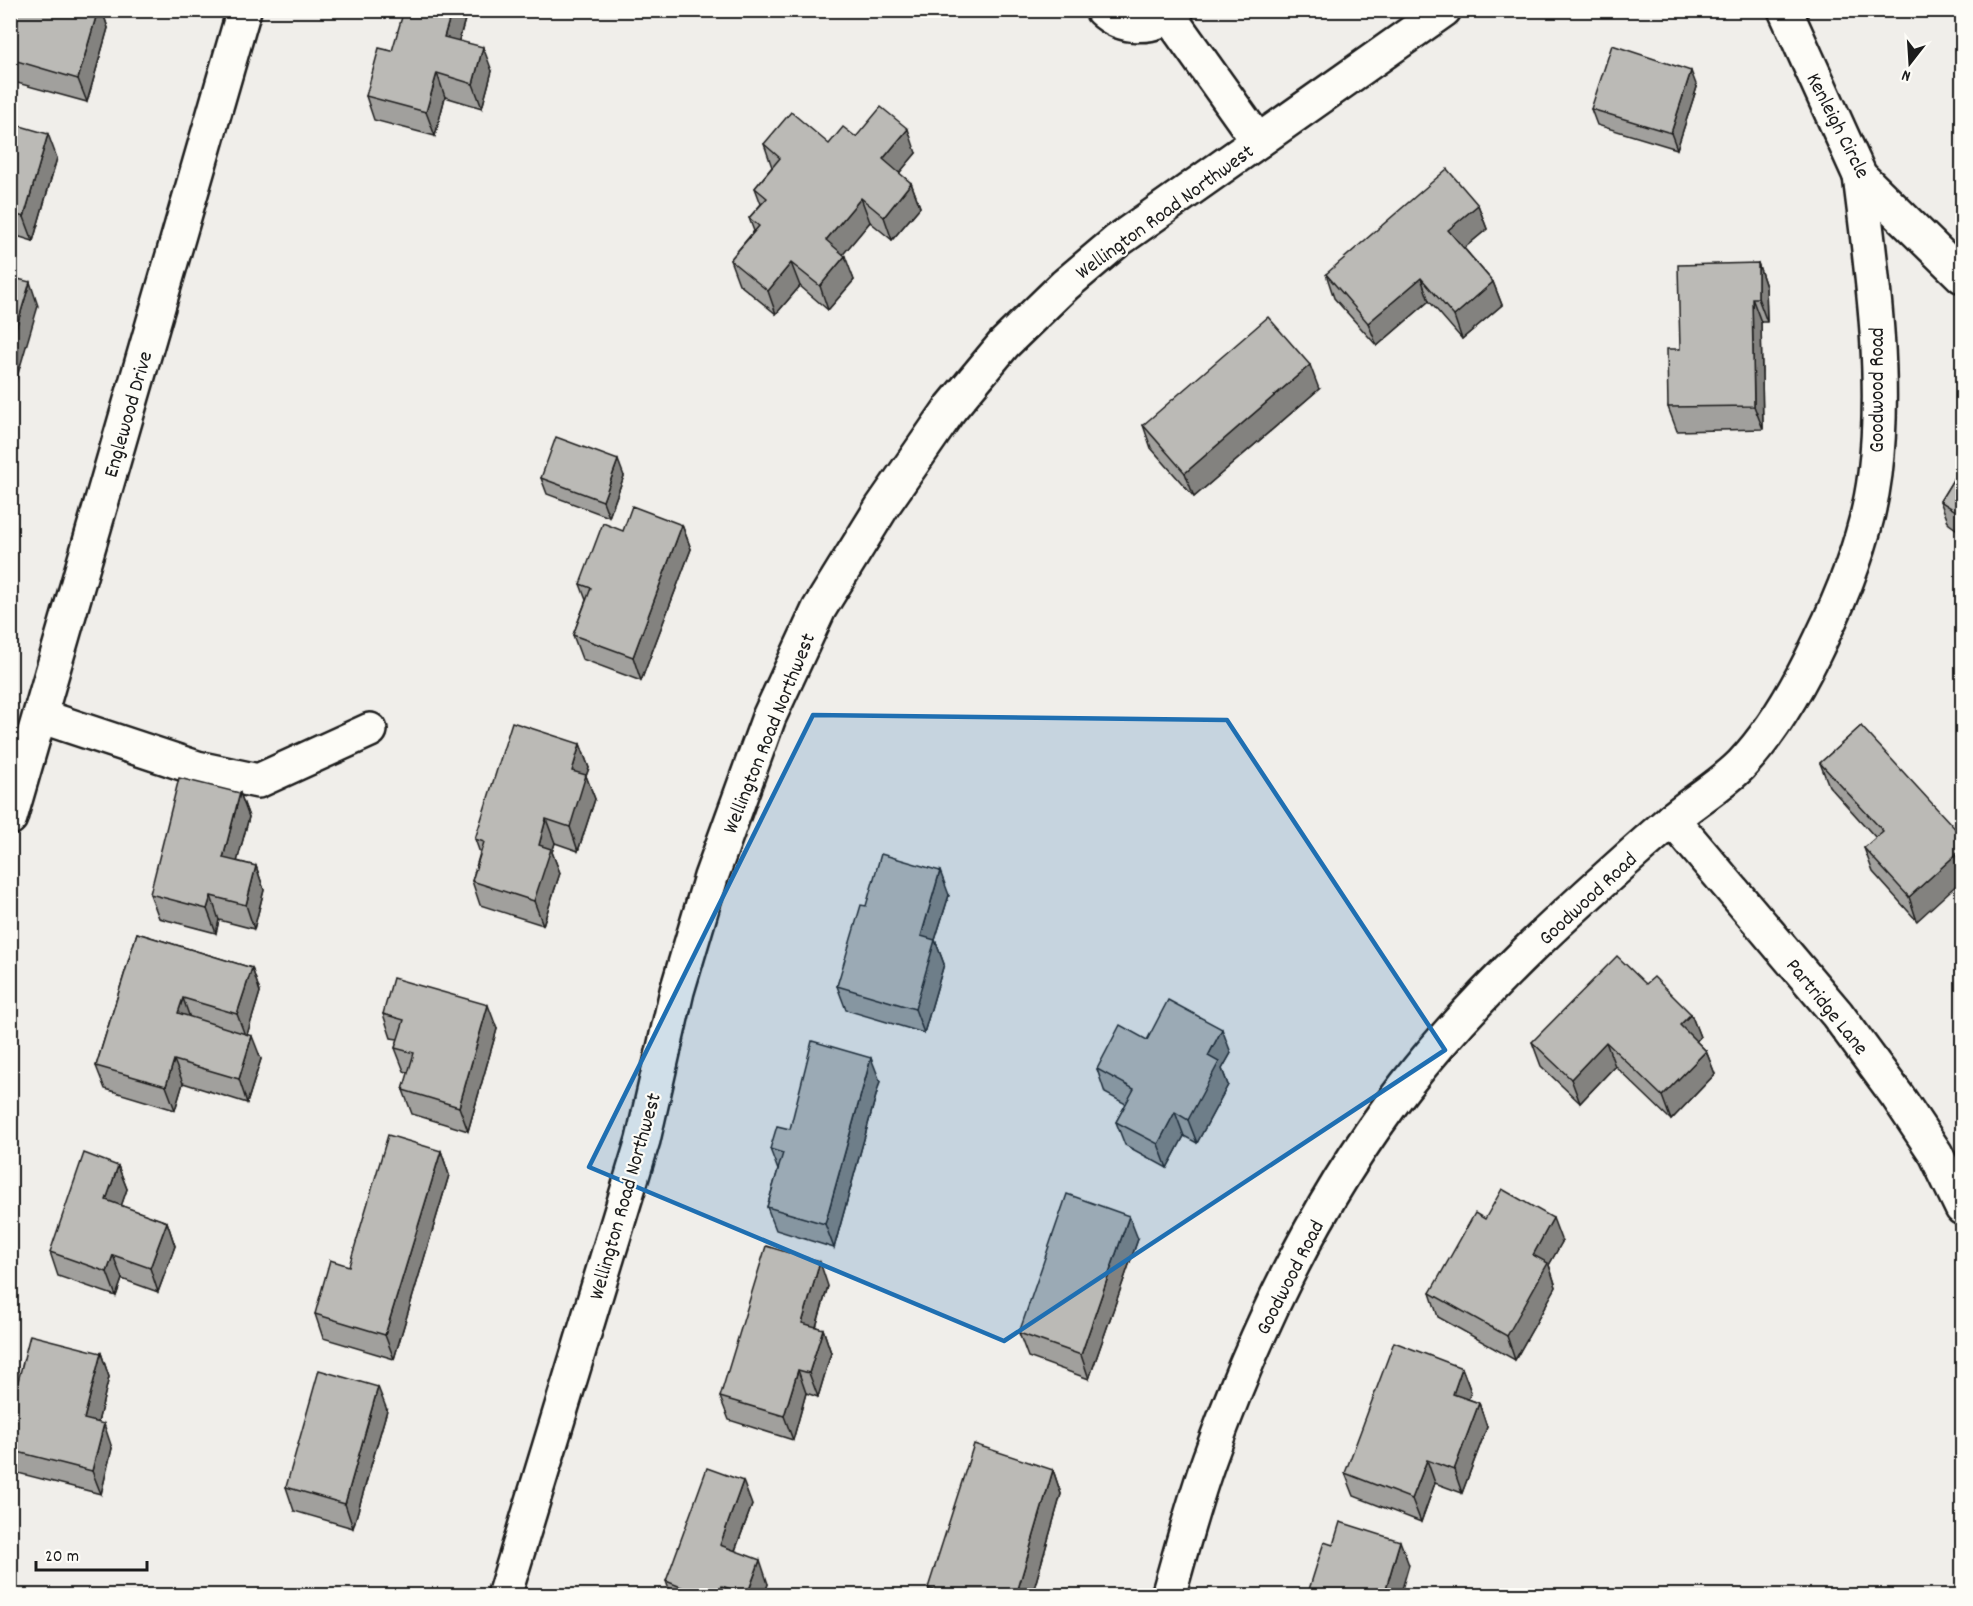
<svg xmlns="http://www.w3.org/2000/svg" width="1973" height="1606" viewBox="0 0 1973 1606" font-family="Dekko,sans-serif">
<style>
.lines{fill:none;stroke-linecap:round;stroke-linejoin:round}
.minor-casing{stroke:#1c1c1c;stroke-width:38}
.minor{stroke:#fdfcf7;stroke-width:33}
.wall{fill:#a1a09d;stroke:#1c1c1c;stroke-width:1.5}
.shaded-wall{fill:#83827f;stroke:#1c1c1c;stroke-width:1.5}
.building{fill:#bbbab6;stroke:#1c1c1c;stroke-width:1.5}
.marked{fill:#1f6fb2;fill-opacity:0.2;stroke:#1f6fb2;stroke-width:4.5;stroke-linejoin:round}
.labels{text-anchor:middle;stroke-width:4.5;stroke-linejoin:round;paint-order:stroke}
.street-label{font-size:21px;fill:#1c1c1c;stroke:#fdfcf7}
</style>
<rect width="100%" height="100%" fill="#f0eeea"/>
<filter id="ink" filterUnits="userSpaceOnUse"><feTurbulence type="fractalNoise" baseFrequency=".0167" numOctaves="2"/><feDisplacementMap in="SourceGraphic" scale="12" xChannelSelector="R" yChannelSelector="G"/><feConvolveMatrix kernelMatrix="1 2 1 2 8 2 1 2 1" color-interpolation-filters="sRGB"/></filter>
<g filter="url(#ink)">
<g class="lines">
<defs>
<g id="minor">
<path d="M1102 10C1123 30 1155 29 1177 10"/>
<path d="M1785 10 1860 176 1962 276"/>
<path d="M1169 16 1258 141"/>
<path d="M40 716 197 768 258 781 370 730"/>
<path d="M10 818 244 10"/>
<path d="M1672 819 1837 1014 1898 1097 1936 1154 1962 1208"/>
<path d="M504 1596 643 1140 677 991 711 877 769 717 819 609 882 507 950 409 1004 344 1065 285 1117 241 1444 10"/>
<path d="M1168 1596C1181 1551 1193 1504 1209 1460 1256 1328 1318 1198 1405 1086 1479 990 1578 902 1669 822 1692 802 1720 786 1741 765 1775 729 1800 684 1821 639 1846 588 1868 531 1875 474 1887 376 1872 273 1860 176"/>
</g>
</defs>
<!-- minor casing -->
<use href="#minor" class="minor-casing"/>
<!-- minor -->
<use href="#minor" class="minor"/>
</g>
<!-- wall -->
<g class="wall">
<path d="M12 10H102L108 28 87 102 10 81V17Z"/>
<path d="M467 12 459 41 492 71 482 108 445 97 435 136 374 120 366 96 392 51Z"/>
<path d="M1697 87 1677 149 1597 125 1591 109Z"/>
<path d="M10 123 57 158 33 241 10 234Z"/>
<path d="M856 137 916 153 899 173 911 183 920 207 892 240 870 222 843 254 854 280 828 310 800 286 776 314 739 284 730 260 754 231 749 218 761 204 755 188 772 167 764 144H829Z"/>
<path d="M1478 205 1487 229 1464 248 1493 282 1502 305 1462 339 1429 301 1377 346 1334 298 1326 274Z"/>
<path d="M1758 263 1766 287 1767 322H1761L1763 429 1677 431 1668 407 1680 349Z"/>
<path d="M1319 389 1194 497 1151 448 1143 425Z"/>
<path d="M1962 465V533L1949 524 1940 501Z"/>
<path d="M624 476 609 517 547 494 541 478Z"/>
<path d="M682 525 691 549 641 681 582 659 573 635 586 600 580 584 623 531Z"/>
<path d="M1962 534V550L1959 540Z"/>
<path d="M1861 726 1917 921 1873 872 1864 848 1876 838 1829 786 1820 763Z"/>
<path d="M580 744 589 768 586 776 595 799 578 851 555 843 552 852 560 873 543 925 480 905 472 881 480 853 475 839Z"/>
<path d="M240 793 249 817 237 861 256 866 264 890 254 929 219 920 216 933 159 918 150 894Z"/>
<path d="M949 895 935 940 944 964 924 1033 846 1010 837 986 866 906Z"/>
<path d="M137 933 252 968 260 992 247 1034 261 1059 247 1103 183 1083 175 1110 105 1089 96 1066Z"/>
<path d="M1646 984 1691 1014 1700 1037 1696 1041 1706 1051 1715 1074 1671 1120 1615 1066 1580 1103 1541 1066 1532 1042Z"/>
<path d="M383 1014 497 1029 468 1131 412 1114 403 1090 409 1073 404 1071 395 1048 398 1039 391 1038Z"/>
<path d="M1147 1040 1231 1053 1222 1069 1228 1085 1197 1143 1184 1136 1167 1168 1125 1145 1116 1122 1126 1104 1105 1093 1097 1069Z"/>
<path d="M880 1081 834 1248 776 1230 767 1207 778 1170 770 1149 790 1129Z"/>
<path d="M441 1151 449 1175 394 1359 323 1338 315 1314Z"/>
<path d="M118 1166 127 1189 121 1206 167 1222 175 1246 158 1292 122 1279 116 1296 58 1276 50 1252Z"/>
<path d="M1485 1219 1562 1242 1549 1265 1556 1287 1515 1360 1438 1317 1430 1293Z"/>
<path d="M1138 1239 1089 1379 1028 1357 1019 1333Z"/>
<path d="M828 1286 816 1327 823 1329 831 1353 818 1397 806 1393 793 1440 729 1420 720 1397Z"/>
<path d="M101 1353 109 1377 98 1422 112 1448 101 1494 10 1471V1412Z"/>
<path d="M1462 1368 1471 1392 1468 1399 1479 1403 1487 1427 1462 1493 1435 1483 1421 1522 1354 1496 1345 1473Z"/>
<path d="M387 1410 353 1528 294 1511 286 1487Z"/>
<path d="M1053 1470 1061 1494 1032 1596H931L928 1588Z"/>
<path d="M752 1505 735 1551 768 1584 764 1596H671L666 1581Z"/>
</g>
<!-- shaded-wall -->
<g class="shaded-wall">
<path d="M98 10H102L108 28 87 102 78 79Z"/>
<path d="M452 10H466L467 12 453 61 444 37Z"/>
<path d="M483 47 492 71 482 108 473 84Z"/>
<path d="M1691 71 1697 87 1677 149 1671 133Z"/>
<path d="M437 73 445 97 435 136 426 112Z"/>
<path d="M908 129 916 153 891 183 883 159Z"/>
<path d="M48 134 57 158 33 241 24 217Z"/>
<path d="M911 183 920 207 892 240 884 217Z"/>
<path d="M861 198 870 222 835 264 826 240Z"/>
<path d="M1478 205 1487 229 1457 254 1448 230Z"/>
<path d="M845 256 854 280 828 310 820 286Z"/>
<path d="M791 263 800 286 776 314 768 291Z"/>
<path d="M1758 263 1766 287 1767 322 1758 298Z"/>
<path d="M1421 278 1429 301 1377 346 1368 323Z"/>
<path d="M30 282 38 306 10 401V348Z"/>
<path d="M1493 282 1502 305 1462 339 1454 316Z"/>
<path d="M1752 298 1761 322 1763 429 1754 406Z"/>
<path d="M1310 365 1319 389 1194 497 1185 473Z"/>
<path d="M618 460 624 476 609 517 603 501Z"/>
<path d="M682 525 691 549 641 681 633 657Z"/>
<path d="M580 744 589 768 586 776 595 799 578 851 570 827 572 771Z"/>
<path d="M240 793 249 817 232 881 223 858Z"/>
<path d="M546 819 555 843 552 852 560 873 543 925 534 901 539 845Z"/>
<path d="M1962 849V880L1917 921 1909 897Z"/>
<path d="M256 866 264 890 254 929 246 905Z"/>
<path d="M940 871 949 895 935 940 944 964 924 1033 915 1009 921 936Z"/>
<path d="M211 896 219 920 216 933 207 909Z"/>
<path d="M252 968 260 992 246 1038 237 1014Z"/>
<path d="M183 998 191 1021 178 1013Z"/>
<path d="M488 1005 497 1029 468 1131 459 1107Z"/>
<path d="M1691 1014 1700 1037 1689 1049 1680 1025Z"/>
<path d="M1222 1029 1231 1053 1222 1069 1228 1085 1197 1143 1188 1120 1208 1056Z"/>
<path d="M252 1036 261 1059 247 1103 239 1079Z"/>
<path d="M1606 1042 1615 1066 1580 1103 1571 1079Z"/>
<path d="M1706 1051 1715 1074 1671 1120 1662 1096Z"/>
<path d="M871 1058 880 1081 834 1248 825 1224Z"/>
<path d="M174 1060 183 1083 175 1110 166 1086Z"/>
<path d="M1175 1112 1184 1136 1167 1168 1158 1144Z"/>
<path d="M441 1151 449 1175 394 1359 385 1335Z"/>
<path d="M118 1166 127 1189 115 1224 106 1200Z"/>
<path d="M1129 1216 1138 1239 1089 1379 1081 1355Z"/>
<path d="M1553 1218 1562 1242 1549 1265 1556 1287 1515 1360 1507 1336 1533 1255Z"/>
<path d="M167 1222 175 1246 158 1292 150 1268Z"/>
<path d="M113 1255 122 1279 116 1296 107 1272Z"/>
<path d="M820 1262 828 1286 810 1347 802 1323Z"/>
<path d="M823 1329 831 1353 818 1397 809 1373Z"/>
<path d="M101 1353 109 1377 93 1443 84 1419Z"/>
<path d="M1462 1368 1471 1392 1461 1417 1453 1394Z"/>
<path d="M798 1370 806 1393 793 1440 784 1416Z"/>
<path d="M378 1387 387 1410 353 1528 345 1504Z"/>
<path d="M1479 1403 1487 1427 1462 1493 1454 1470Z"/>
<path d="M104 1424 112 1448 101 1494 92 1471Z"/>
<path d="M1427 1460 1435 1483 1421 1522 1412 1499Z"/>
<path d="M1053 1470 1061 1494 1032 1596H1016Z"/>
<path d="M743 1481 752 1505 728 1569 720 1545Z"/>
<path d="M1400 1541 1409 1565 1400 1596H1384Z"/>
<path d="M760 1560 768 1584 764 1596H747Z"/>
<path d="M722 1586 726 1596H719Z"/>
</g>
<!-- building -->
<g class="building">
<path d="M12 10H98L78 79 10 59V17Z"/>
<path d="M404 10H452L444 37 483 47 473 84 437 73 426 112 366 96 379 48 392 51Z"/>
<path d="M1612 45 1691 71 1671 133 1591 109Z"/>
<path d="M881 107 908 129 883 159 911 183 884 217 861 198 826 240 845 256 820 286 791 263 768 291 730 260 759 226 749 218 767 198 755 188 780 158 764 144 791 112 829 144 843 127 856 137Z"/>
<path d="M10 123 48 134 24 217 10 213Z"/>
<path d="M1447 169 1478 205 1448 230 1493 282 1454 316 1421 278 1368 323 1326 274Z"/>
<path d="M1758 263V298H1752L1754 406 1668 407 1667 349H1680L1678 265Z"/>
<path d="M10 277 30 282 10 348Z"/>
<path d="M1268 317 1310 365 1185 473 1143 425Z"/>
<path d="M556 437 618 460 603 501 541 478Z"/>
<path d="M1962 465V515L1940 501Z"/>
<path d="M632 506 682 525 633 657 573 635 591 588 580 584 603 523 623 531Z"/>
<path d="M1962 534V542L1959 540Z"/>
<path d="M512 722 580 744 572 771 586 775 570 827 546 819 539 845 551 849 534 901 472 881 484 842 475 839Z"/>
<path d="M1861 726 1962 836V849L1909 897 1864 848 1883 831 1820 763Z"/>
<path d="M179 778 240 793 223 858 256 866 246 905 211 896 207 909 150 894Z"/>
<path d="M881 854 940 871 921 936 935 940 915 1009 837 986 861 905 866 906Z"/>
<path d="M137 933 252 968 237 1014 183 998 178 1013 252 1036 239 1079 174 1060 166 1086 96 1066Z"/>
<path d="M1617 956 1646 984 1654 977 1691 1014 1680 1025 1706 1051 1662 1096 1606 1042 1571 1079 1532 1042Z"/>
<path d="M393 978 488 1005 459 1107 403 1090 414 1053 395 1048 404 1020 383 1014Z"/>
<path d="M1168 1000 1222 1029 1208 1056 1219 1062 1188 1120 1175 1112 1158 1144 1116 1122 1134 1089 1097 1069 1120 1025 1147 1040Z"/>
<path d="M812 1041 871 1058 825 1224 767 1207 783 1153 770 1149 777 1126 790 1129Z"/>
<path d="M388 1135 441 1151 385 1335 315 1314 330 1260 349 1266Z"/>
<path d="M84 1153 118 1166 106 1200 167 1222 150 1268 113 1255 107 1272 50 1252Z"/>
<path d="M1502 1189 1553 1218 1533 1255 1548 1263 1507 1336 1430 1293 1475 1213 1485 1219Z"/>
<path d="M1067 1194 1129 1216 1081 1355 1019 1333Z"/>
<path d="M766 1246 820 1262 802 1323 823 1329 809 1373 798 1370 784 1416 720 1397Z"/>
<path d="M30 1335 101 1353 84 1419 104 1424 92 1471 10 1450V1412Z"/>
<path d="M1394 1342 1462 1368 1453 1394 1479 1403 1454 1470 1427 1460 1412 1499 1345 1473Z"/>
<path d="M319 1370 378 1387 345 1504 286 1487Z"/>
<path d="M974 1444 1053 1470 1016 1596H952L928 1588Z"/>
<path d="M707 1468 743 1481 720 1545 760 1560 747 1595 722 1586 719 1596H693L690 1595 691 1591 666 1581Z"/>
<path d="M1340 1522 1400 1541 1384 1595 1386 1596H1307L1324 1542 1333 1545Z"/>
</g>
</g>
<!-- marked area -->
<path class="marked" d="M813 715 1227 720 1445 1050 1004 1341 589 1167Z"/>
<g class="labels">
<!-- street labels -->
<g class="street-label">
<text transform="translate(1839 125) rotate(63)" y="7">Kenleigh Circle</text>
<text transform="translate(1164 211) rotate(-36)" y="7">Wellington Road Northwest</text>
<text transform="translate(1876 390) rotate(-90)" y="7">Goodwood Road</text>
<text transform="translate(127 414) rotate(-74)" y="7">Englewood Drive</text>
<text transform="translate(768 733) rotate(-68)" y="7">Wellington Road Northwest</text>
<text transform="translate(1587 898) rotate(-43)" y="7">Goodwood Road</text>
<text transform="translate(1828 1006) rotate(51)" y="7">Partridge Lane</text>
<text transform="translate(624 1196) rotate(-74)" y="7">Wellington Road Northwest</text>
<text transform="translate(1289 1277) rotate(-63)" y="7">Goodwood Road</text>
</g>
</g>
<!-- margin -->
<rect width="1973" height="1606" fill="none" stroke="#fdfcf7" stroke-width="36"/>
<rect x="18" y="18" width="1937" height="1570" fill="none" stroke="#1c1c1c" stroke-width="2" filter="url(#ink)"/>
<!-- north arrow -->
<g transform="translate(1910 63) rotate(197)" stroke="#fdfcf7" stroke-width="4.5" paint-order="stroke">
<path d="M0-4.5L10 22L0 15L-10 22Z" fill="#1c1c1c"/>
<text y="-9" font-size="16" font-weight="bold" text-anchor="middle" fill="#1c1c1c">N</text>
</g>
<!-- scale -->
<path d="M36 1561v9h111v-9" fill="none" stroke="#1c1c1c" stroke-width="3"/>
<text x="45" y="1561" font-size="18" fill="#1c1c1c" stroke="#fdfcf7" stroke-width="4.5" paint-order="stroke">20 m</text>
</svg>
